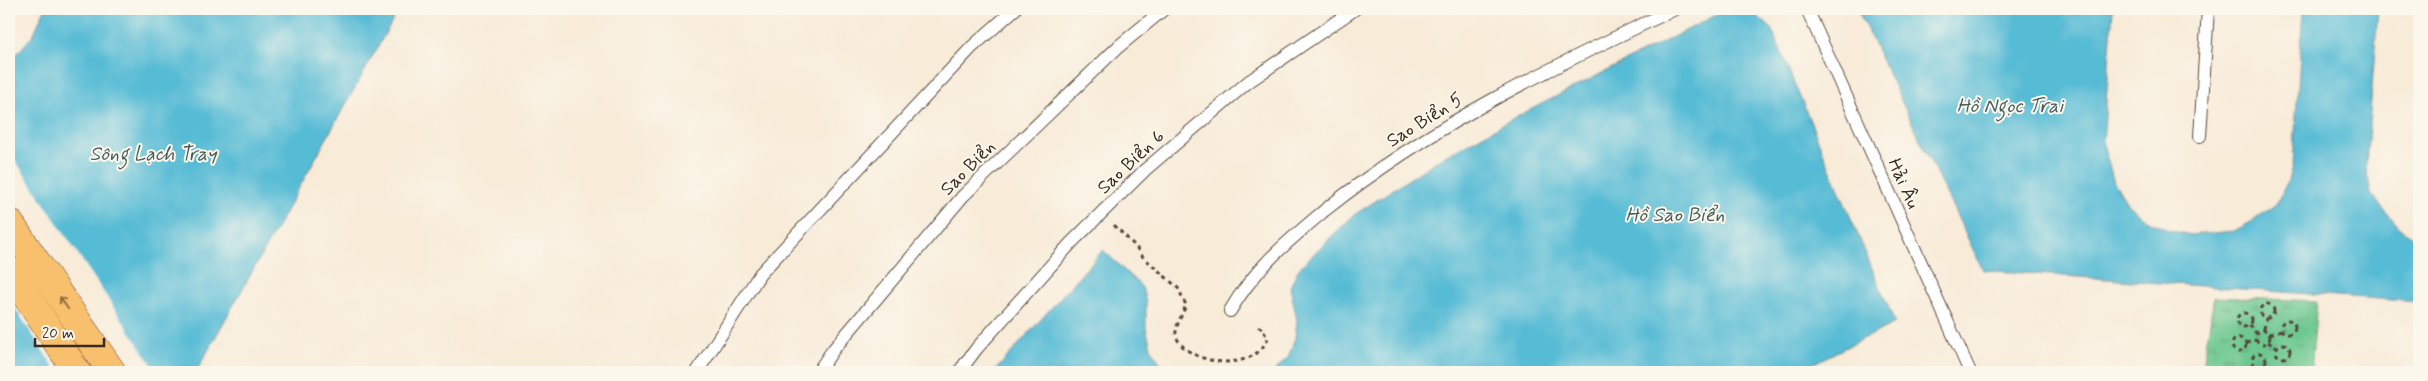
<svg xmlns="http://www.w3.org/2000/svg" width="2428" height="381" viewBox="0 0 2428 381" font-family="Mynerve,sans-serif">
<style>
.park{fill:url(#park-tufts);stroke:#547957}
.water{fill:#57bbd5;stroke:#49727a}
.pier{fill:#f8ebd8}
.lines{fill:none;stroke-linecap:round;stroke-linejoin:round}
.service-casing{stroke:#57473a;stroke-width:14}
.primary-casing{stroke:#57473a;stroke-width:29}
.path{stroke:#57473a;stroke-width:3;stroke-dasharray:4 4;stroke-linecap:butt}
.service{stroke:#fff;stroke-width:12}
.primary{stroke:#f8bf6c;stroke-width:28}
.oneway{stroke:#906d41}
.labels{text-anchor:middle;stroke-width:4;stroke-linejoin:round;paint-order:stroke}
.street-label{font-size:19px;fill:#3b2a1e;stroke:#fbf7ec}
.water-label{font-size:20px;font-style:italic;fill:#455d5e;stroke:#fbf7ec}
</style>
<defs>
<pattern id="park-tufts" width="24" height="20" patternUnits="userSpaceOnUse" patternTransform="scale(1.25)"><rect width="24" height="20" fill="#6dc890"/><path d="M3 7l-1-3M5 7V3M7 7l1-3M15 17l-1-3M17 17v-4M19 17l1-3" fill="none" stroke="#5ba375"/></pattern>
</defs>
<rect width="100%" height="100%" fill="#fbf7ec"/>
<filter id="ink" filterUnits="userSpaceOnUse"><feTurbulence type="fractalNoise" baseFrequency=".02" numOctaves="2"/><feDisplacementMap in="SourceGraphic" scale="10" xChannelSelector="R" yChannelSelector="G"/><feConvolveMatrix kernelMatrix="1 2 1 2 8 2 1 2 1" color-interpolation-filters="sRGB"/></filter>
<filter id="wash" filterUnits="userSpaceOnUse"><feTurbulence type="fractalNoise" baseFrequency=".0096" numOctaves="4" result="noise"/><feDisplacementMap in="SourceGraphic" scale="20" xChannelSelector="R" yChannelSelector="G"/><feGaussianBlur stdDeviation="1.12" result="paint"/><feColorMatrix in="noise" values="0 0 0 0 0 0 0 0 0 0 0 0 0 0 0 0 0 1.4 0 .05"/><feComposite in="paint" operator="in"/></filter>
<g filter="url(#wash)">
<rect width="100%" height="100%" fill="#f8ebd8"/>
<!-- park -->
<path class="park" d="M2214 297 2317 301 2311 372H2202Z"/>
<!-- water -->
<g class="water">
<path d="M45 9H399L196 372H9V63L33 35Z"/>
<path d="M1728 9 1752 11 1771 28 1895 323 1796 372H1274L1289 356 1295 338 1297 320 1290 287 1299 268 1354 215 1438 160 1510 120Z"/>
<path d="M1857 9H2113L2103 144 2114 182 2128 205 2146 220 2168 230 2191 235 2234 231 2253 221 2276 204 2287 183 2293 164 2303 9H2378L2366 166 2371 194 2399 227 2419 242V302L1983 270Z"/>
<path d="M1103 250 1142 287 1146 302V328L1152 351 1167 372H994Z"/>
</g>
<!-- pier -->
<path class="pier" d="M9 151 157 372H57L9 299Z"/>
</g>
<g filter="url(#ink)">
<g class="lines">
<defs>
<g id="service">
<path d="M1807 9 1970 372"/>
<path d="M2200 136 2208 9"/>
<path d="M1230 311C1255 268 1287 242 1325 210 1434 123 1550 68 1675 9"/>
<path d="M697 372 760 274 972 47 1015 9"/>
<path d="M818 372 833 350 963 196 1118 47 1164 9"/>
<path d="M959 372 977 348 1071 243 1146 169 1248 82 1355 9"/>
</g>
<g id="primary">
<path d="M9 222 112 372"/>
<path d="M9 270 77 372"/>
</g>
</defs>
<!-- service casing -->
<use href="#service" class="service-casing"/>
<!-- primary casing -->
<use href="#primary" class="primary-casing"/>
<!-- path -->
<g class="path">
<path d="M1114 225 1136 247 1142 256 1178 288 1186 305C1183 313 1177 323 1176 331 1173 358 1250 381 1268 338L1261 328 1256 325"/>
<circle cx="2267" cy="311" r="7"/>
<circle cx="2244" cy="320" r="7"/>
<circle cx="2288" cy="327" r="7"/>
<path d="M2249 325 2256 333"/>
<path d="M2264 329 2266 318"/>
<circle cx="2263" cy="337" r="7"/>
<path d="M2270 334 2281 330"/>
<circle cx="2239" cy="345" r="7"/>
<path d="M2268 342 2277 348"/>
<path d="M2246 343 2256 340"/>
<circle cx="2283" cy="351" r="7"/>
<circle cx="2259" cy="360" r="7"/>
</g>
<!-- service -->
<use href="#service" class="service"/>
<!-- primary -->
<use href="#primary" class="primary"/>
</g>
<!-- one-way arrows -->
<defs><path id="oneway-shaft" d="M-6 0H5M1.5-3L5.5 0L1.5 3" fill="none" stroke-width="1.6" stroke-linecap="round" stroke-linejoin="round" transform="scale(1.25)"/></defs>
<use class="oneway" href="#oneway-shaft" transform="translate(64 303) rotate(-124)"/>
</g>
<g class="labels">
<!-- street labels -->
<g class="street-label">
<text transform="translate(1424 119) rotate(-32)" y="7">Sao Biển 5</text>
<text transform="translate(1130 161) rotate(-43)" y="7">Sao Biển 6</text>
<text transform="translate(967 167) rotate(-45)" y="7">Sao Biển</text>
<text transform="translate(1905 183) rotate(66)" y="7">Hải Âu</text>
</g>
<!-- water labels -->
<g class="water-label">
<text x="2010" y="112">Hồ Ngọc Trai</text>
<text x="153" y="160">Sông Lạch Tray</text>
<text x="1675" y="221">Hồ Sao Biển</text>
</g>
</g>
<!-- margin -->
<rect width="2428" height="381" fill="none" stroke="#fbf7ec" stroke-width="30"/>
<!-- scale -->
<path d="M35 338v8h69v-8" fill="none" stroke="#3b2a1e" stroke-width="2.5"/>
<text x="42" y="338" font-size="15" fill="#3b2a1e" stroke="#fbf7ec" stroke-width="4" paint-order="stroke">20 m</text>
</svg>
